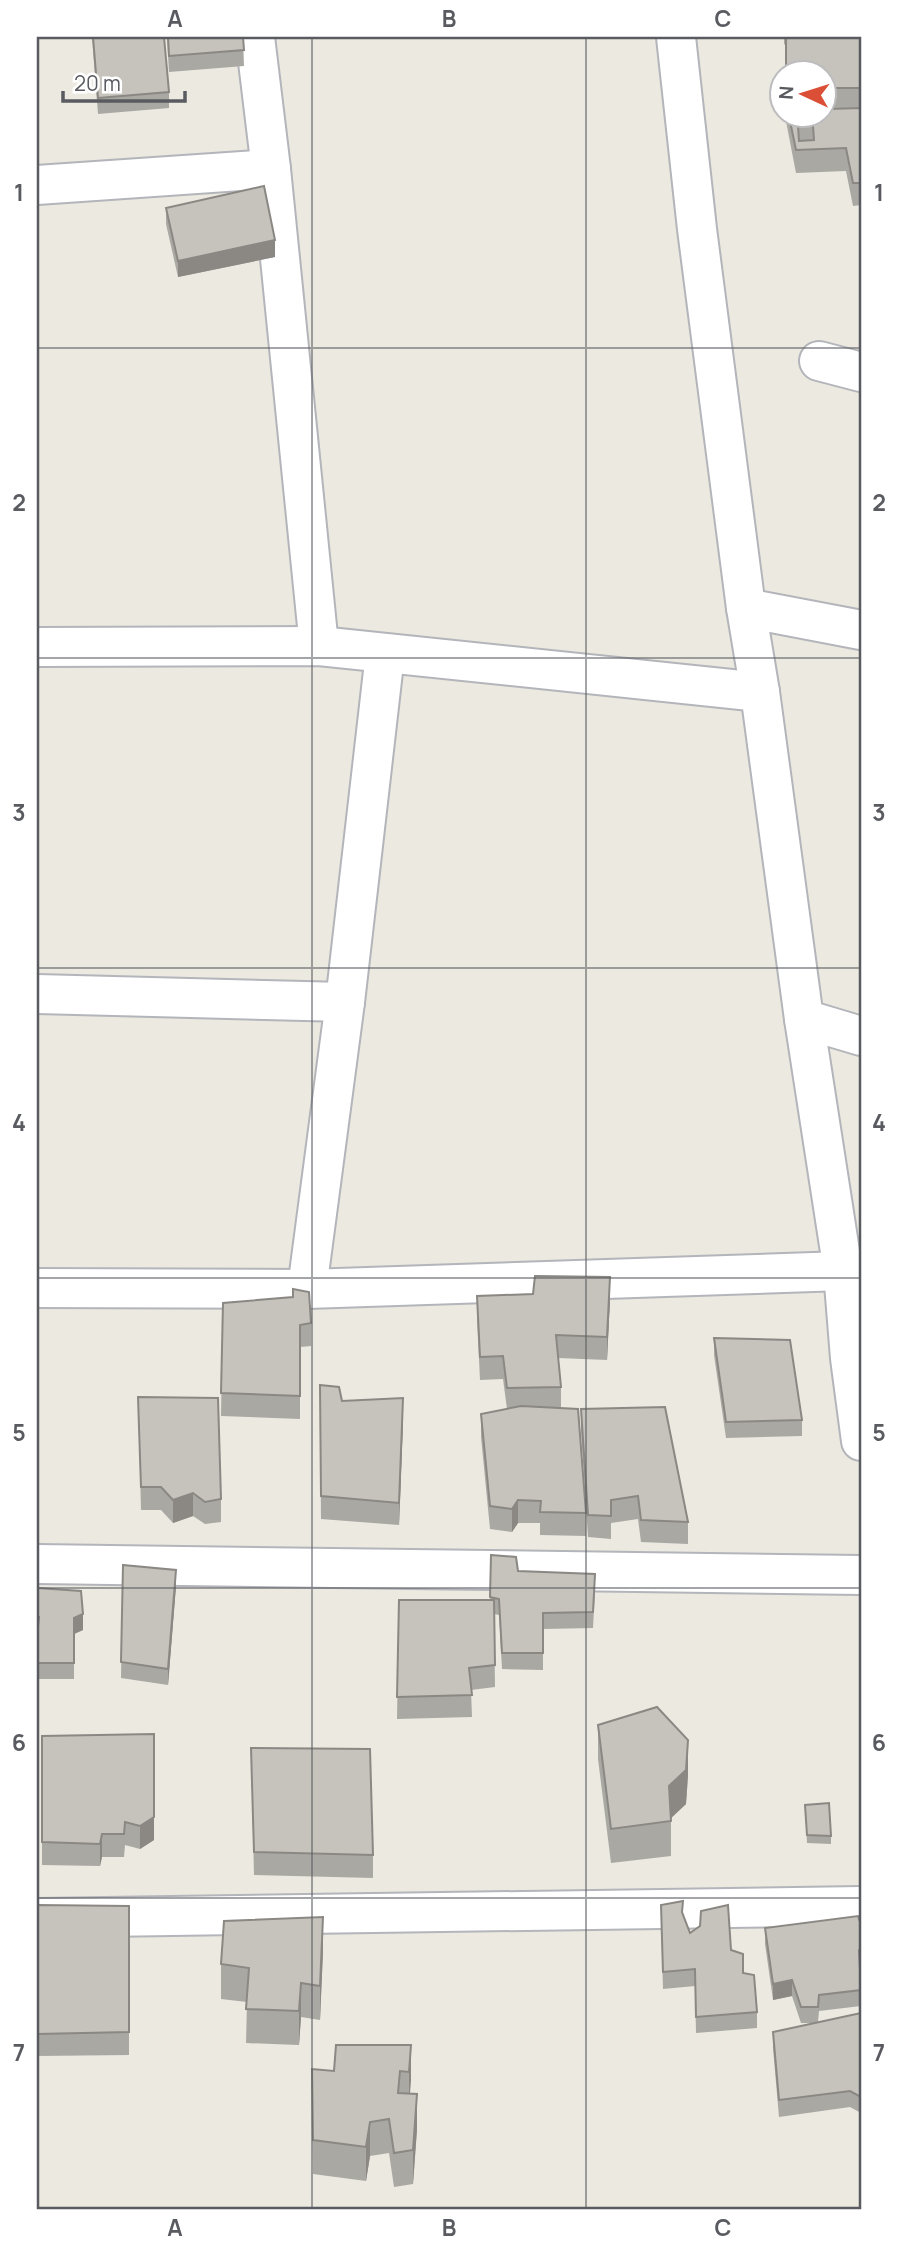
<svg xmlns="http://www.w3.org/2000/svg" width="898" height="2247" viewBox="0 0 898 2247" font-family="Manrope,sans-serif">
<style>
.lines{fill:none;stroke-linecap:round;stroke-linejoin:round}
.street-casing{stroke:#b3b5ba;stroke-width:42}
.street{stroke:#fff;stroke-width:38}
.wall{fill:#aaa8a3}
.shaded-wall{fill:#8b8884}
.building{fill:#c6c3bd;stroke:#8b8884;stroke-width:2;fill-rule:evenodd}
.grid{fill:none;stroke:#595b60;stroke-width:2;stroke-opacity:0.55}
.neatline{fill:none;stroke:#595b60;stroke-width:2.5}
.grid-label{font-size:23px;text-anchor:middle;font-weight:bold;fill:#595b60}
</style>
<rect width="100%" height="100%" fill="#ebe9e0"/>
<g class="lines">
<defs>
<g id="street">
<path d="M255 37 271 169 319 646"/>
<path d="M676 37 697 229 746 608 760 692 804 1019 843 1271 850 1358 861 1441"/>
<path d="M37 185 271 169"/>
<path d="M819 361 861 372"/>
<path d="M746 608 861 630"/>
<path d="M37 647 319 646 760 692"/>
<path d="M37 994 345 1002"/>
<path d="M804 1019 861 1036"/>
<path d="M37 1288 307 1289 843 1271"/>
<path d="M307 1289 345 1002 385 654"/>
<path d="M37 1564 861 1575"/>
<path d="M37 1918 861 1906"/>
</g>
</defs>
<!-- street casing -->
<use href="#street" class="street-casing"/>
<!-- street -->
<use href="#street" class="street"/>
</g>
<!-- wall -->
<g class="wall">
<path d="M92 37H164L169 92V108L98 114Z"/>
<path d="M167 37H243L244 66 169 72Z"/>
<path d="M784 37H861V205L853 206 846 171 796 173 785 116H824V74L784 44Z"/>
<path d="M166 208 275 257 178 277 166 224Z"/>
<path d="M477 1296 610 1299 607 1360 558 1358 561 1387V1408L586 1513V1536L540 1535V1523H518L512 1532 490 1529 481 1437V1414L507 1409 503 1379 480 1380 477 1318Z"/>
<path d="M223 1303 311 1323V1346L300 1347V1419L221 1416Z"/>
<path d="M714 1338 802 1420V1436L726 1438 714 1355Z"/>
<path d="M320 1385 342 1401 403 1421 399 1525 321 1519Z"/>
<path d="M138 1397 221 1499V1522L205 1524 193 1516 173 1523 161 1510H141Z"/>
<path d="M581 1409 688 1522V1544L641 1542 638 1519 611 1523V1539L588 1537 581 1432Z"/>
<path d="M491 1555 518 1571 595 1590 593 1628 543 1629V1670L502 1669 499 1615 494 1614 495 1687 471 1690 472 1717 397 1719 399 1600H490Z"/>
<path d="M123 1565 176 1586 168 1685 121 1678Z"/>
<path d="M37 1588 83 1630 74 1634V1679H37Z"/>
<path d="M598 1725 688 1775 686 1804 671 1818V1856L611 1863 598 1759Z"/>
<path d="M154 1734V1840L140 1849 125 1845 124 1857H102L100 1866 42 1865V1736Z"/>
<path d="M251 1748 373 1855V1878L254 1875Z"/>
<path d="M805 1805 831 1836V1844L807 1843Z"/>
<path d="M37 1905 129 1906V2055L37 2056Z"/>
<path d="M682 1912 690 1933 743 1973 757 2012V2028L696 2033 695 1986 663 1989 661 1921Z"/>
<path d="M765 1928 860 1966 861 2006 819 2011 818 2022 861 2013V2113L850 2107 779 2117 773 2048V2032L814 2023H801L792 1996 773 2000 765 1944Z"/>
<path d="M323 1951 320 2020 301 2017 299 2045 246 2043 247 2002 221 1999V1964Z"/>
<path d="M411 2045 410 2094 417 2129 413 2184 394 2187 389 2153 370 2156 366 2181 313 2174 312 2069 334 2071Z"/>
</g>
<!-- shaded-wall -->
<g class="shaded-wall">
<path d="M275 240V257L178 277V261Z"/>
<path d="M610 1277V1299L607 1360V1337Z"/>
<path d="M403 1398V1421L399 1525V1503Z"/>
<path d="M193 1493V1516L173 1523V1500Z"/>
<path d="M518 1500V1523L512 1532V1509Z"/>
<path d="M176 1570V1586L168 1685V1669Z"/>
<path d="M83 1614V1630L74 1634V1618Z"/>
<path d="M688 1740V1775L686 1804 669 1820V1786Z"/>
<path d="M154 1817V1840L140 1849V1826Z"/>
<path d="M102 1834V1857L100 1866V1844Z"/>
<path d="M323 1917V1951L320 2020V1986Z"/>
<path d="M861 1949V1965L859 1966V1950Z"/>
<path d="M792 1980V1996L773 2000V1984Z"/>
<path d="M301 1983V2017L299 2045V2011Z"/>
<path d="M411 2045V2080L409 2106V2072Z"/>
<path d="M417 2094V2129L413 2184V2150Z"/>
<path d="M370 2122V2156L366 2181V2147Z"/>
</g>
<!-- building -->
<g class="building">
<path d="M93 37H164L169 92 98 98Z"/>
<path d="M168 37H243L244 50 169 56Z"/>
<path d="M786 37H861V88H824V74H786Z"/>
<path d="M824 92H828L829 109 861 108V183H853L846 148 796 150 789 116H824ZM798 126H813L814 140 799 141Z"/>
<path d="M264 186 275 240 178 261 166 208Z"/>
<path d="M535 1276 610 1277 607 1337 556 1335 561 1387 507 1388 503 1356 480 1357 477 1296 533 1294Z"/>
<path d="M293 1289 309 1292 311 1323 300 1325V1396L221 1393 223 1303 293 1297Z"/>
<path d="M714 1338 790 1340 802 1420 726 1422Z"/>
<path d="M320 1385 339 1387 342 1401 403 1398 399 1503 321 1496Z"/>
<path d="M138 1397 218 1398 221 1499 205 1502 193 1493 173 1500 161 1487H141Z"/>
<path d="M521 1406 578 1409 586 1513 540 1512 541 1501 518 1500 512 1509 490 1506 481 1414Z"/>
<path d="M665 1407 688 1522 641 1520 638 1496 611 1500V1516L588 1515 581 1409Z"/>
<path d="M491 1555 516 1557 518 1571 595 1574 593 1612 543 1613V1653H502L499 1599 490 1597Z"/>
<path d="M123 1565 176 1570 168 1669 121 1662Z"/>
<path d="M37 1588 81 1591 83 1614 74 1618V1663H37V1636L39 1617H37Z"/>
<path d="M399 1600H494L495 1665 469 1668 472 1695 397 1697Z"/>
<path d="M657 1707 688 1740 686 1770 669 1786 671 1821 611 1829 598 1725Z"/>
<path d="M154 1734V1817L140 1826 125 1822 124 1834H102L100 1844 42 1842V1736Z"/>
<path d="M251 1748 370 1749 373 1855 254 1852Z"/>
<path d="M829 1803 831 1836 807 1835 805 1805Z"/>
<path d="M683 1901 682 1912 690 1933 700 1926 701 1911 728 1905 731 1950 743 1954V1973L754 1975 757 2012 696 2017 695 1969 663 1972 661 1905Z"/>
<path d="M37 1905 129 1906V2032L37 2034Z"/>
<path d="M858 1916 861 1925V1949L859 1950 861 1990 819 1995 818 2007H801L792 1980 773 1984 765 1928Z"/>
<path d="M323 1917 320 1986 301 1983 299 2011 246 2009 249 1968 221 1964 224 1921Z"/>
<path d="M861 2013V2097L850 2091 779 2100 773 2032Z"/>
<path d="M336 2045H411L409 2072 400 2071 398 2093 417 2094 413 2150 394 2153 389 2119 370 2122 366 2147 313 2140 312 2069 334 2071Z"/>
</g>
<!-- grid -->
<path class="grid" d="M312 37V2210M586 37V2210M37 348H861M37 658H861M37 968H861M37 1278H861M37 1588H861M37 1898H861"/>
<!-- border -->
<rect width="898" height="2247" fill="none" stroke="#ffffff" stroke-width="77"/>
<!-- north arrow -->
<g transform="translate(803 94) rotate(274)"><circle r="33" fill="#ffffff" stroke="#bdbdbf" stroke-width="2"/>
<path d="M0-5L12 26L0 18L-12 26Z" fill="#da4f36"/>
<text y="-10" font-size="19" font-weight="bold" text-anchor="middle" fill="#595b60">N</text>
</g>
<!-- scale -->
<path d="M63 91v10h122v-10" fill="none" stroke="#595b60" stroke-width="3.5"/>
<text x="74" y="91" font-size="21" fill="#595b60" stroke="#ffffff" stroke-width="5" paint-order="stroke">20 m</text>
<rect x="38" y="38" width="822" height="2170" class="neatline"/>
<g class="grid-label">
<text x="175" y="27">A</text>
<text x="449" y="27">B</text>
<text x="723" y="27">C</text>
<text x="19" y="201">1</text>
<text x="879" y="201">1</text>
<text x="19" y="511">2</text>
<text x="879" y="511">2</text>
<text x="19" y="821">3</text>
<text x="879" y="821">3</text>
<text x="19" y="1131">4</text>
<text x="879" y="1131">4</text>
<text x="19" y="1441">5</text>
<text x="879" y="1441">5</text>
<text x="19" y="1751">6</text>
<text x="879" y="1751">6</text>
<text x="19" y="2061">7</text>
<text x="879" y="2061">7</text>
<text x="175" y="2236">A</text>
<text x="449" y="2236">B</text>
<text x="723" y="2236">C</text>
</g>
</svg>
